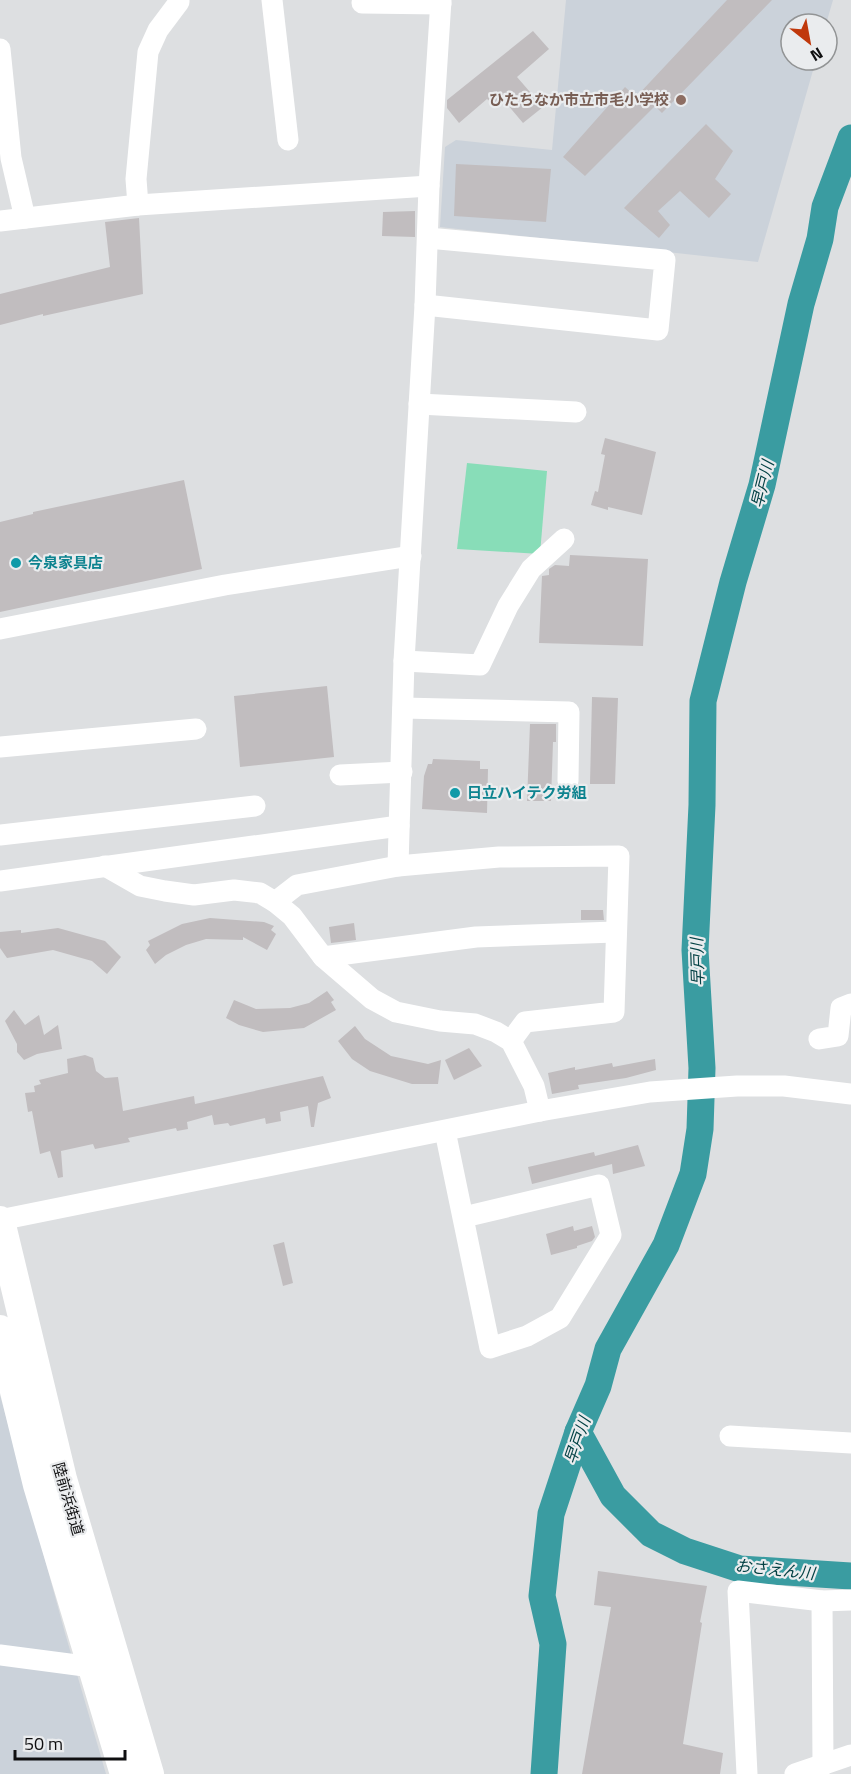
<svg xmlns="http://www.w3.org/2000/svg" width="851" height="1774" viewBox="0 0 851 1774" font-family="'Titillium Web','Noto Sans JP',sans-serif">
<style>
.built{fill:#cbd2da}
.green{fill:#88ddb8}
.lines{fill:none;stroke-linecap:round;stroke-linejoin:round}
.river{stroke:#3a9ca1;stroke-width:27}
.building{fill:#c1bdbf}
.minor{stroke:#fff;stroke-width:21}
.highway{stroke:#fff;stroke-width:30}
.education-dot{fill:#8d6e63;stroke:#eaecee;stroke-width:2}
.culture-dot{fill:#0f9aa8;stroke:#eaecee;stroke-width:2}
.labels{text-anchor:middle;stroke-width:4.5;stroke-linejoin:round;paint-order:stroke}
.education-label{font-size:15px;font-weight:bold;fill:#785e54;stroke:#eaecee;text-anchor:end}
.culture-label{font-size:15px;font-weight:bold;fill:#0d838f;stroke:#eaecee;text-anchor:start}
.street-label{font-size:15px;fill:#0f0f10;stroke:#eaecee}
.water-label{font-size:16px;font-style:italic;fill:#034144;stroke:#eaecee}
</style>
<rect width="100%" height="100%" fill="#dddfe1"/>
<!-- built -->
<g class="built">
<path d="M566 0H833L826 24H791V60H816L758 262 440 227 445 147 456 140 552 150Z"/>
<path d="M0 1395 65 1633 106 1774H0Z"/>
</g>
<!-- green -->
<path class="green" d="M467 463 547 471 540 554 457 549Z"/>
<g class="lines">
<!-- river -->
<g class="river">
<path d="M578 1432 613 1496 651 1534 685 1551 740 1569 851 1576"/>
<path d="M544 1774 553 1644 542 1596 551 1514 578 1432 598 1386 608 1349 666 1245 693 1174 700 1129 702 1068 695 950 702 805 703 701 733 582 762 485 801 304 820 239 825 207 851 138"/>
</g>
</g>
<!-- building -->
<g class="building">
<path d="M727 0H772L662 113 655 106 585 176 563 157 625 87 636 97Z"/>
<path d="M533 31 549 49 517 77 543 107 523 123 502 98 494 105 487 99 459 123 447 108V100Z"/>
<path d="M706 124 733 151 715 179 731 194 709 218 680 191 658 211 670 225 659 238 624 208Z"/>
<path d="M456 164 551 169 546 222 454 216Z"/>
<path d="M415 211V237L382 236 383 212Z"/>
<path d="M139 218 143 294 43 316V314L0 325V294L110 267 105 222Z"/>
<path d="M605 438 656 452 642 515 608 507V510L591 505 595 491 598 492 605 455 601 454Z"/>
<path d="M184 480 202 569 0 612V522L33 514V512Z"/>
<path d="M570 555 648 559 643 646 539 643 542 576 549 575V569L555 565 569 566Z"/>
<path d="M327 686 334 757 240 767 234 696Z"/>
<path d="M592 697 618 698 615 784H590Z"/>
<path d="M530 724H556V742H553L551 801H527Z"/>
<path d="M433 759 480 761V769H488L487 813 422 809 424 776 428 764H432Z"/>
<path d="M581 910H603L604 920H581Z"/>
<path d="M210 918 264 922 274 926 271 930 276 934 267 950 243 937V940L206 939 186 945 166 955 155 964 146 950 150 945 148 941 182 924Z"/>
<path d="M354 923 356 940 331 943 329 927Z"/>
<path d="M58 928 105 941 121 957 107 974 92 961 53 950 7 958 0 948V932L21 930V933Z"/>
<path d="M327 991 334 1000 331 1002 336 1010 304 1028 263 1032 239 1025 226 1018 234 1000 256 1009 290 1008 309 1003Z"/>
<path d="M14 1010 25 1025 39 1015 44 1035 58 1025 62 1049 37 1054 24 1060 17 1052V1044L5 1021Z"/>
<path d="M355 1026 365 1039 391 1056 428 1064 441 1060 438 1084H412L370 1071 352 1059 338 1041Z"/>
<path d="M469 1048 482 1066 454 1080 445 1060Z"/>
<path d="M85 1055 93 1058 96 1071 105 1078 118 1077 123 1111 194 1096 195 1104 323 1076 331 1098 318 1103 314 1127H311L308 1106 280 1112 281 1121 266 1124 265 1118 230 1126 228 1123 214 1125 212 1115 187 1122 188 1129 177 1131 176 1128 128 1138 130 1142 95 1149 93 1144 61 1151 63 1177 58 1178 50 1151 40 1154 32 1111 28 1112 25 1093 35 1092 34 1086 41 1084 39 1080 68 1073 67 1059Z"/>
<path d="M655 1059 656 1070 626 1078 578 1085 579 1089 552 1094 548 1073 575 1067V1070L612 1063 613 1067Z"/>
<path d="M638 1145 645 1166 613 1174 612 1164 532 1184 528 1167 594 1152 595 1156Z"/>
<path d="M573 1226 574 1231 592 1226 595 1237 592 1241 577 1246V1248L551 1255 546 1234Z"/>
<path d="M284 1242 293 1283 283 1286 273 1245Z"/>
<path d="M598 1571 707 1586 700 1622 702 1623 683 1744 723 1753 720 1774H582L611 1607 594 1605Z"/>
</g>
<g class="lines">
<!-- minor -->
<g class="minor">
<path d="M272 0 288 140"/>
<path d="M362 3 441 4"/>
<path d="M0 49 11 158 25 218"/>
<path d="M138 205 136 179 148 52 158 30 179 2V0"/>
<path d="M0 221 138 205 429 186"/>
<path d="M425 305 658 330 665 260 428 238"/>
<path d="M419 404 576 412"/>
<path d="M0 629 225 585 411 556"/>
<path d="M404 661 480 665 508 606 531 569 564 539"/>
<path d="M403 708 569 712 568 781"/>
<path d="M0 747 196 729"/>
<path d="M340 775 402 772"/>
<path d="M0 835 255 806"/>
<path d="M105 866 140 886 165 891 194 895 234 890 260 893 275 902 292 916 323 957 372 999 396 1012 440 1021 475 1024 496 1032 511 1041 534 1086 540 1111"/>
<path d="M398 866 404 661 425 305 429 186 441 0"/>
<path d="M0 881 399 826"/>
<path d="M275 902 297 885 398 866 499 857 619 856 614 1012 525 1022 511 1041"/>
<path d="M323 957 476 937 615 932"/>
<path d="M819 1039 838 1036 841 1008 851 1004"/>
<path d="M445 1131 490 1348 527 1336 560 1318 611 1235 599 1185 464 1217"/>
<path d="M0 1220 540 1111 650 1092 737 1086H784L851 1094"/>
<path d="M730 1436 851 1443"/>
<path d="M822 1601 823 1765"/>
<path d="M0 1655 92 1667 104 1665"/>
<path d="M747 1774 738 1591 822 1601 851 1600"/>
<path d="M795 1774 851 1755"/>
</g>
<!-- highway -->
<g class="highway">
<path d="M0 1221 62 1479 149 1774"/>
<path d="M0 1330 38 1485 125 1774"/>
</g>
</g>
<!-- markers -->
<circle class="education-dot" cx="681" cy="100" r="6"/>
<g class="culture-dot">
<circle cx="16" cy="563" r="6"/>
<circle cx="455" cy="793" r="6"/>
</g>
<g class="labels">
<!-- education labels -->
<g class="education-label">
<text x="669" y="105">ひたちなか市立市毛小学校</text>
</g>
<!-- culture labels -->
<g class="culture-label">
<text x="28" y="568">今泉家具店</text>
<text x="467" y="798">日立ハイテク労組</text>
</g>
<!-- street labels -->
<g class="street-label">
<text transform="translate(68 1499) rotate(74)" y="5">陸前浜街道</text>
</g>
<!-- water labels -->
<g class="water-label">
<text transform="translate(762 484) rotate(-76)" y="6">早戸川</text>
<text transform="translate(697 962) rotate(-92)" y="6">早戸川</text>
<text transform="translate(577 1440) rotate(-71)" y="6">早戸川</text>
<text transform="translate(775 1569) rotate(6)" y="6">おさえん川</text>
</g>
</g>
<!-- north arrow -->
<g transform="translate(809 42) rotate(149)"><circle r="28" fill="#eaecee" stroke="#929495" stroke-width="1.5"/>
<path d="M0-4.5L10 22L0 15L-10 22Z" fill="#c0380b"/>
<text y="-9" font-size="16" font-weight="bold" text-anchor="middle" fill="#0f0f10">N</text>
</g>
<!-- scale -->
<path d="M15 1750v9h110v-9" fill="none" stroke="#0f0f10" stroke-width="3"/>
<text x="24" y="1750" font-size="18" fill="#0f0f10" stroke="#eaecee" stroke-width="4.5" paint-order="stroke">50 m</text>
</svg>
